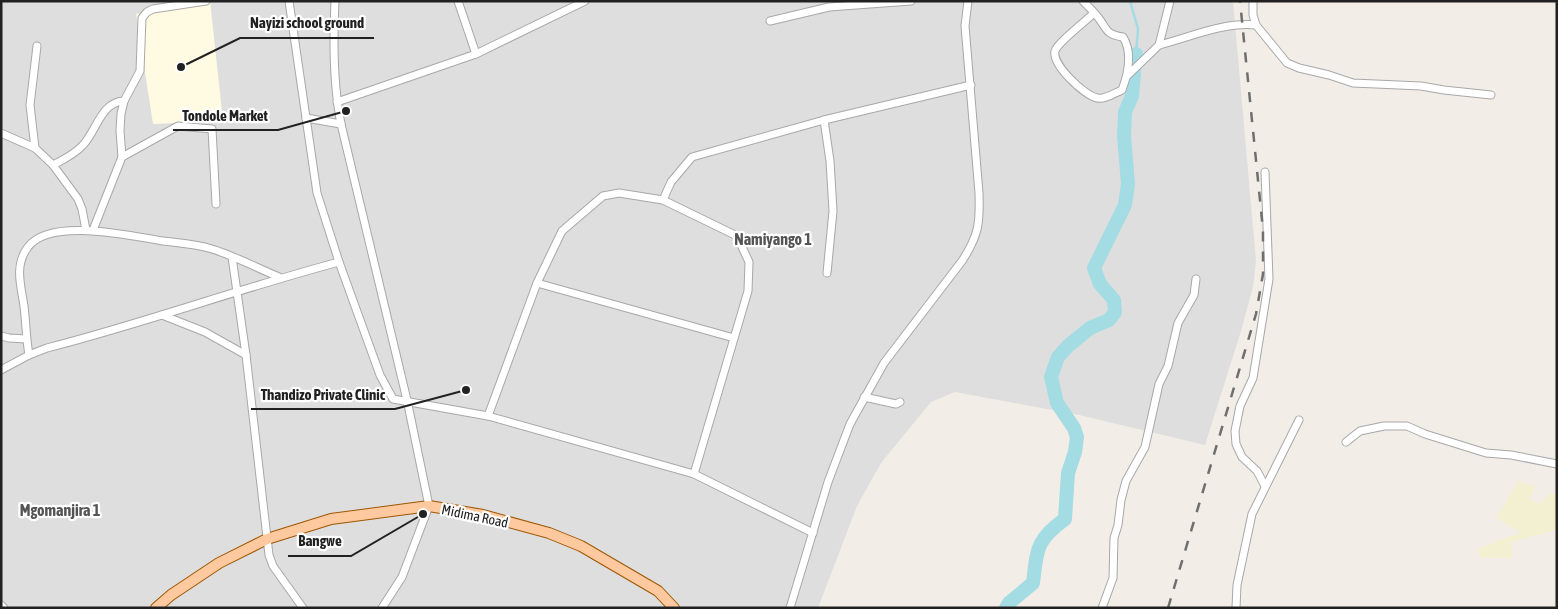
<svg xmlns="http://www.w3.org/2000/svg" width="1558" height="609" viewBox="0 0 1558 609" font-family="'Asap Condensed',sans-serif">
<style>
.residential{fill:#dfdede}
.education{fill:#fffbe3}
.farmland{fill:#f2f0d1}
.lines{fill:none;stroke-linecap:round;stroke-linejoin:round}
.stream{stroke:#a4dce3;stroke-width:2.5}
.river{stroke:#a4dce3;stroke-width:14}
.street-casing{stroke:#a8a8a8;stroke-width:9}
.primary-casing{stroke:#9e5600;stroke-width:12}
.street{stroke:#fff;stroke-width:7}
.primary{stroke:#ffc99f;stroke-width:10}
.rail{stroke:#6f6f6f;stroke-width:2.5;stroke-dasharray:10 10;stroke-linecap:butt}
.labels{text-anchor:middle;stroke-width:4.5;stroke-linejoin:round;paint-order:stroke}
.street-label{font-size:14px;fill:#212121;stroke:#fff}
.quarter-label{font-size:16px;font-weight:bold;fill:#545454;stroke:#fff}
.leader{fill:none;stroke:#212121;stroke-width:2}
.callout-dot{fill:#212121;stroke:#fff;stroke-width:2}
.callout-label{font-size:15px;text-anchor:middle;font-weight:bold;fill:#212121;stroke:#fff;stroke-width:4.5;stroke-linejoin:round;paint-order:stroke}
</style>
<rect width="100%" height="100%" fill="#f2ede7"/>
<!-- residential -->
<path class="residential" d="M1 1H1233L1256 261 1253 287 1241 331 1205 445 1079 415 955 392 931 402 881 463 857 506 818 608H1Z"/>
<!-- education -->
<path class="education" d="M210 1 223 121 153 124 136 14Z"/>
<!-- farmland -->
<path class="farmland" d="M1518 481 1536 487 1529 499 1539 504 1550 493H1557V530L1511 542 1512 558H1481L1477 549 1521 532 1496 518Z"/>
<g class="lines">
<!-- stream -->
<path class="stream" d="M1130 1 1138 29 1136 54"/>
<!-- river -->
<g class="river">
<path d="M1135 67 1136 54"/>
<path d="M1006 608 1009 603 1033 583C1037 549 1036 540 1065 519L1068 473 1075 452 1077 437 1074 428 1057 403 1051 377 1058 357 1068 346 1090 328 1109 320 1115 312 1114 300 1100 284 1094 268 1125 205 1128 184 1124 136 1125 112 1132 96 1134 74"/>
</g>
<defs>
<g id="street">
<path d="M289 1 317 193 339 262 380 375 393 399 488 416 694 474"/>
<path d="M335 1C333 42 333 84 341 124L407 400 429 506 402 577 382 608"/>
<path d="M458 1 476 54"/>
<path d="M1083 1C1088 6 1093 11 1097 16 1108 29 1104 34 1123 37 1133 53 1128 74 1122 90 1115 93 1104 100 1097 98 1084 95 1052 65 1055 51 1057 43 1087 20 1094 13"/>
<path d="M1253 1V15L1256 25 1287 63 1299 68 1329 75 1353 83 1421 86 1444 90 1491 95"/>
<path d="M770 21 829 7 911 1"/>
<path d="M1159 45C1191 37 1222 22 1256 25"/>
<path d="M1127 76 1159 45 1170 1"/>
<path d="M337 102 476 54 585 1"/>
<path d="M306 118 341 124"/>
<path d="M824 120 830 161 833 211 827 273"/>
<path d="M1 133 35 148 53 165 78 199 82 209 86 230"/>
<path d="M35 148 30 105 37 46"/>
<path d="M122 157 120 131 121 114 124 101 140 71 142 18 147 12 153 9 206 1"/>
<path d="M53 165C63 160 75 154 83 145 97 130 101 102 124 101"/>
<path d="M1265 172 1269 279 1253 378 1240 406 1235 431 1236 444 1242 457 1257 471 1265 486"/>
<path d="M663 200 671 182 692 157 824 120 971 85"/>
<path d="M93 230 122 157 178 126 212 129 216 204"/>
<path d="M232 257 246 355 269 555 273 566 303 608"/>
<path d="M537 283 734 338"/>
<path d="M162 315 205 332 246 355"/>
<path d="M1 336 9 338 26 339"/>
<path d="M29 355C26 338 26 322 24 306 21 286 14 265 28 247 50 217 131 236 163 241 179 243 197 244 212 249 235 256 257 268 279 277"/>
<path d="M1 370 29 355 47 348C145 323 241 288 339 262"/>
<path d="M864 397 896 404 900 402"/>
<path d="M488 416 537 283 562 231 603 196 619 193 663 200 737 236 749 262 748 291 694 474 813 533"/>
<path d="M1346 442 1360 431 1384 426H1407L1425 434 1486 453 1511 455 1557 464"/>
<path d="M1 605 4 608"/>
<path d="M790 608 828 482 850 424 884 363 962 261C979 235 980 223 979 193L965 26 968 1"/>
<path d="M1102 608 1113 578 1114 538 1118 525 1121 500 1126 481 1145 447 1159 384 1168 366 1178 323 1194 295 1196 279"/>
<path d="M1236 608 1237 585 1252 514 1299 420"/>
</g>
<path id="primary" d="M156 608 171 595 219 563 267 539 331 519 429 506 483 515 549 533 581 546 658 591 674 608"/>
</defs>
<!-- street casing -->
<use href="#street" class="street-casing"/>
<!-- primary casing -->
<use href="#primary" class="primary-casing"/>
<!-- street -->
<use href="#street" class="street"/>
<!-- primary -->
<use href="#primary" class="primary"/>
<!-- rail -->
<path class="rail" d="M1168 608 1256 314 1263 274V230L1240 1"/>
</g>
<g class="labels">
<!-- street labels -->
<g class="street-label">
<text transform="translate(475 516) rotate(12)" y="5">Midima Road</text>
</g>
<!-- quarter labels -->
<g class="quarter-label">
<text x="773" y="245">Namiyango 1</text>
<text x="60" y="516">Mgomanjira 1</text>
</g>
</g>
<!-- callouts -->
<path class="leader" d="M181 67L240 38H374M346 111L278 130H173M466 390L395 409H251M423 514L351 556H288"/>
<g class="callout-dot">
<circle cx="181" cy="67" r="5"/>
<circle cx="346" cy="111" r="5"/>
<circle cx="466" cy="390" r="5"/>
<circle cx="423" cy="514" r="5"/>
</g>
<g class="callout-label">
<text x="307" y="28">Nayizi school ground</text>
<text x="225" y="121">Tondole Market</text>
<text x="323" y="400">Thandizo Private Clinic</text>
<text x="320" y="546">Bangwe</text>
</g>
<!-- border -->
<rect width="1558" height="609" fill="none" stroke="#212121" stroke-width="5"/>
</svg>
